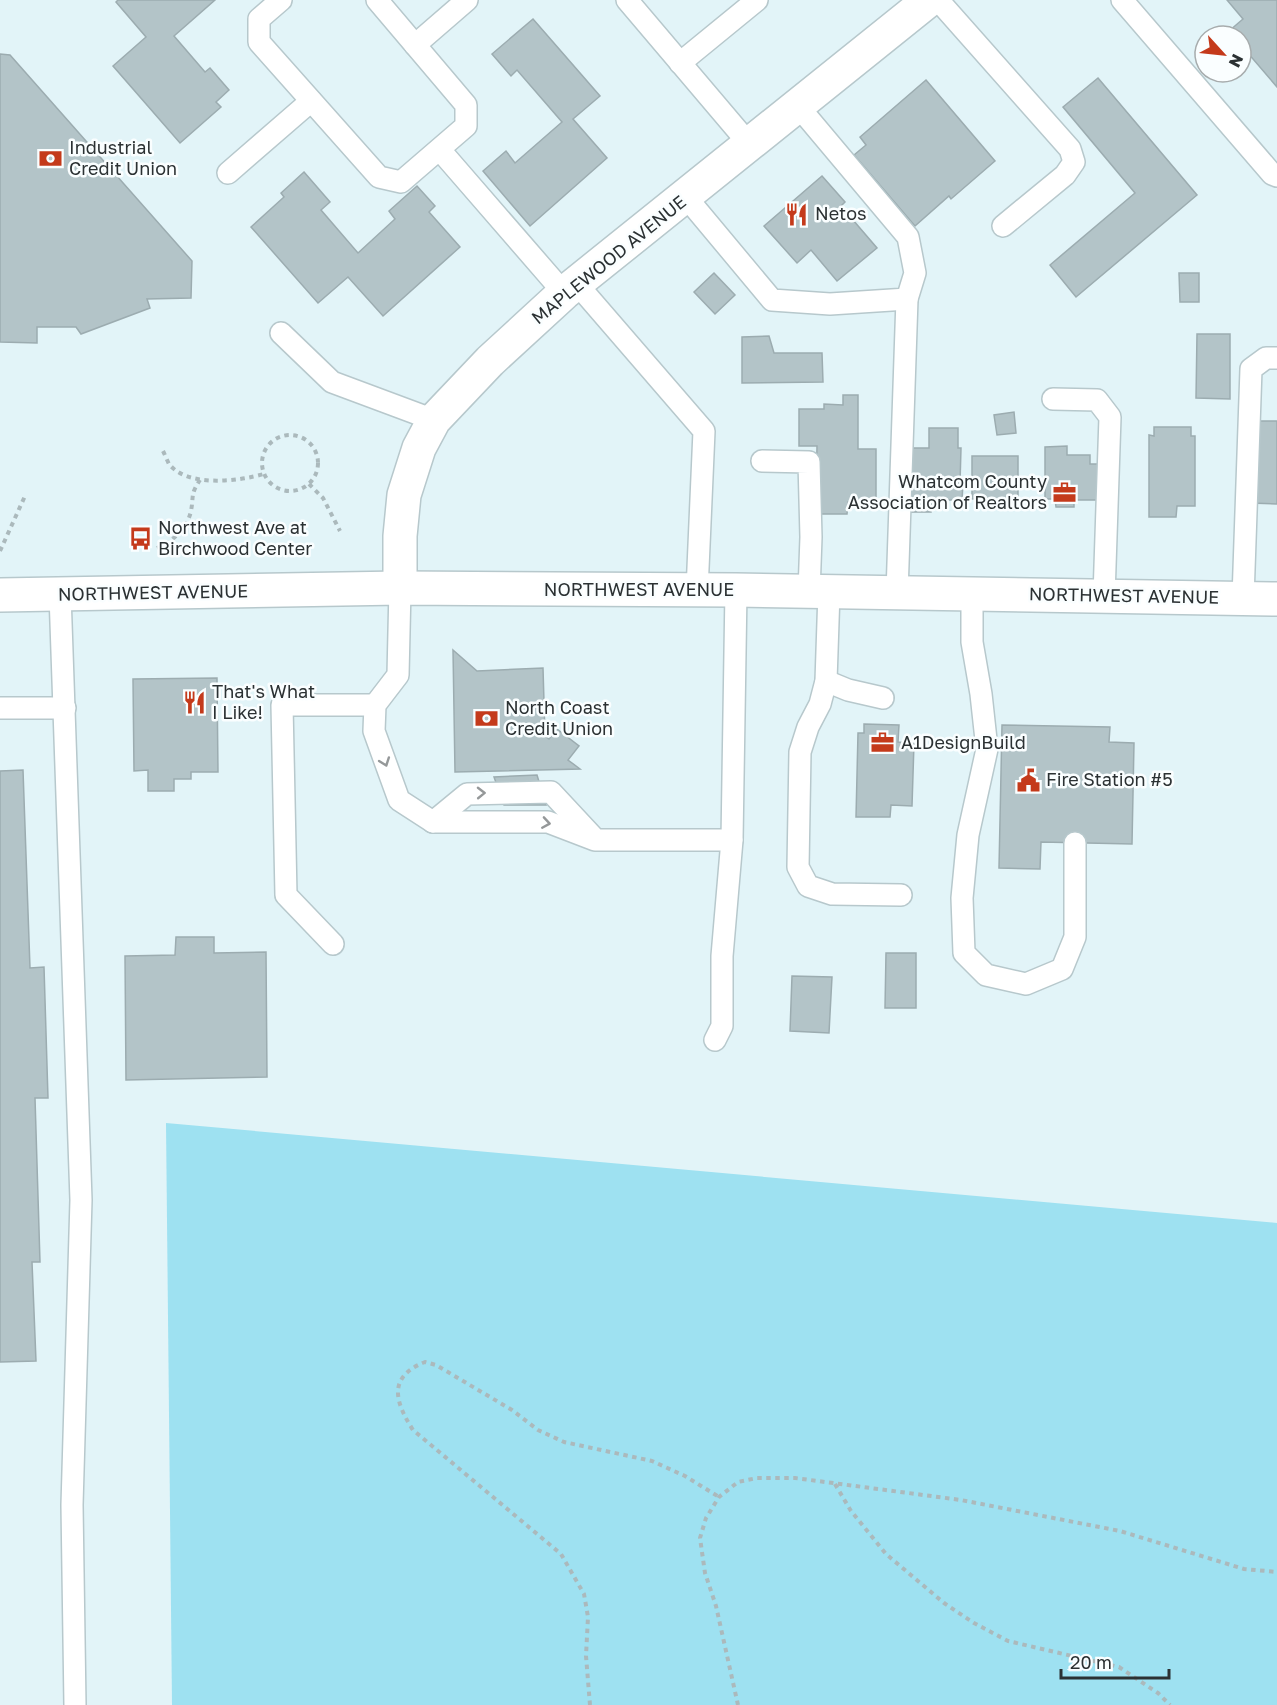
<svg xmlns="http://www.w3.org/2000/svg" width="1277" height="1705" viewBox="0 0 1277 1705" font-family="'Golos Text',sans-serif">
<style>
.green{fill:#9ee1f1}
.building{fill:#b3c4c8;stroke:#9cacb0;stroke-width:1.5}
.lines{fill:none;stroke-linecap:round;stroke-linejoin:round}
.service-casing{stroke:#b7c8cc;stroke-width:24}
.tertiary-casing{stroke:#b7c8cc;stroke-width:36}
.secondary-casing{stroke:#b7c8cc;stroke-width:36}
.path{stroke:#abb9bc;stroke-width:4;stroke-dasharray:4.5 4.5;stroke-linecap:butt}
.service{stroke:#fff;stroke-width:21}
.tertiary{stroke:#fff;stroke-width:33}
.secondary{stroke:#fff;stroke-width:33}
.oneway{stroke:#959899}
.labels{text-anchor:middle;stroke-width:5;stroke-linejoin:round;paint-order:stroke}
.poi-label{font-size:18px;fill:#2b3133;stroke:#fafeff;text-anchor:start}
.street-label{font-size:18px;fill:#2b3133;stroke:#fafeff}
</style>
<rect width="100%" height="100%" fill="#e2f4f8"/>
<!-- green -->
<path class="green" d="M166 1123 1277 1223V1705H172Z"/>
<!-- building -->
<g class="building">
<path d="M118 0H215L174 36 205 72 210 68 229 90 216 102 221 107 180 143 113 66 146 37 116 2Z"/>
<path d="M1227 0H1277V87L1241 45V36H1234L1229 31 1243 19Z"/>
<path d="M533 19 600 96 573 119 607 158 530 226 483 171 506 151 515 163 562 122 517 70 511 76 492 54Z"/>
<path d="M0 54 10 55 192 261 191 298 147 299 150 308 81 334 76 327H37V343L0 342Z"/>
<path d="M1098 78 1197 195 1076 297 1050 265 1135 193 1063 107Z"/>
<path d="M926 80 995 161 951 199 949 196 915 226 854 155 866 145 860 137Z"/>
<path d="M304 172 330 202 321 210 358 253 395 219 389 211 417 186 435 206 429 212 460 247 383 316 348 277 318 303 251 227 284 197 281 193Z"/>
<path d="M822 176 845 202 841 206 877 248 837 281 811 250 797 263 764 226Z"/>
<path d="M714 273 735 295 715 314 694 292Z"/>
<path d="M1179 273H1199V302H1180Z"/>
<path d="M1197 334H1230V399L1196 398Z"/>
<path d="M769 336 774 353H822L823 382 742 383V337Z"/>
<path d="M843 395H858V449H876V502H848L847 514H821V499L816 500 817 446H799V409H824V404L843 405Z"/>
<path d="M1014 412 1016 433 997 435 994 415Z"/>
<path d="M1250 421H1277V504L1250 503Z"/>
<path d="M1154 427H1191V436H1195V506H1177L1176 517H1149V435L1154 436Z"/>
<path d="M929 428H958V448H961L960 484 963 483 962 500H931V512H906L907 448H929Z"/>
<path d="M1067 446V455H1090V464H1100V500H1074V507H1056L1055 499H1045V447Z"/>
<path d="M972 456H1018V503H991V498L972 499Z"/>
<path d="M453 650 477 671 543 668 545 736 549 739 557 729 579 746 568 760 580 769 455 772Z"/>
<path d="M217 678 218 772H191V779H174V791H148V770L134 771 133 679Z"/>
<path d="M864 724 899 725 898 742 914 743 912 806 891 805 890 817H856L858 733H864Z"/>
<path d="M1002 725 1110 727 1109 742 1134 743 1132 844 1041 842 1040 869 999 868Z"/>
<path d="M23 770 30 968 44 967 48 1098H35L40 1262H32L36 1361 0 1362V771Z"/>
<path d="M537 775 546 805H504L494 777Z"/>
<path d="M176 937H214V953L266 952 267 1077 126 1080 125 956 175 955Z"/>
<path d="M886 953H916V1008H885Z"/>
<path d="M792 976 832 977 829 1033 790 1031Z"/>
</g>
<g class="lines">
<defs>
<g id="service">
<path d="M281 0 259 19V42L379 177 401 182 466 126V105L377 0"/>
<path d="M627 0 750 145"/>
<path d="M938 0 1070 149 1074 162 1065 175 1003 226"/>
<path d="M1122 0 1272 174 1277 176"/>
<path d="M415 45 467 0"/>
<path d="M680 63 757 0"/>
<path d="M440 150 564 293"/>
<path d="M228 173 311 101"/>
<path d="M686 197 772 300 830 304 907 299 915 273 908 237 798 106"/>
<path d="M577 284 704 431 697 591"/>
<path d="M281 333 332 382 434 420"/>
<path d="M1053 399 1097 400 1110 417 1104 596"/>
<path d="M762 461 809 462 811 537 809 592"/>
<path d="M400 588 398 675 375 705 374 731 399 800 433 822H548L595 840H732"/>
<path d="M829 592 826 681 820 704 808 727 800 752 798 867 808 886 832 894 901 895"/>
<path d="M897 593 907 299"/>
<path d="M60 594 81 1200 72 1505 75 1705"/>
<path d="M972 594V642L981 694 987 749 968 835 962 898 964 953 986 975 1026 984 1062 969 1075 937V843"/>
<path d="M1243 598 1251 369 1266 358H1277"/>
<path d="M826 681 848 690 883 698"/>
<path d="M0 708H65"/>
<path d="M433 822 467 794 551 792 592 836"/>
<path d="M333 944 286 895 282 705H375"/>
<path d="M715 1040 722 1026V956L732 840 736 590"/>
</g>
<path id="tertiary" d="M400 588V536L404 495 419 448 434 420 490 361 564 293 929 0"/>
<path id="secondary" d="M0 595 400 588 736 590 1277 599"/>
</defs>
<!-- service casing -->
<use href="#service" class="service-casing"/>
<!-- tertiary casing -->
<use href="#tertiary" class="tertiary-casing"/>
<!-- secondary casing -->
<use href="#secondary" class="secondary-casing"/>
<!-- path -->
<g class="path">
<circle cx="290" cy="463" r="28"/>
<path d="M163 451C165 455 167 460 169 464 188 488 239 481 264 474"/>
<path d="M309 484 323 498 340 531"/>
<path d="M157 548C173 541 187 529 191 511 194 495 190 495 200 480"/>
<path d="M0 551 25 496"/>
<path d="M835 1484 851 1511 886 1554 944 1603 974 1623 1008 1641 1119 1667 1158 1693 1170 1705"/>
<path d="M590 1705 586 1656 588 1617 584 1594 561 1554 413 1430C395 1402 387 1377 425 1362L436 1365 512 1410 538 1430 564 1442 652 1461 685 1476 719 1497"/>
<path d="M738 1705 716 1606 705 1573 700 1538 706 1518 719 1497 738 1482 757 1478H795L961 1500 1120 1531 1244 1569 1277 1572"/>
</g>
<!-- service -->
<use href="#service" class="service"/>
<!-- tertiary -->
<use href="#tertiary" class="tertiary"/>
<!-- secondary -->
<use href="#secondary" class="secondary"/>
</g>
<!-- one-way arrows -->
<defs><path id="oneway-chevron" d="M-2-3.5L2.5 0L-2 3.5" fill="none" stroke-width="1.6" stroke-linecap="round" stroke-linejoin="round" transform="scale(1.5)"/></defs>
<g class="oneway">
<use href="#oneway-chevron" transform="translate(385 762) rotate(70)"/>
<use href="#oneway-chevron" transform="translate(481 793) rotate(-1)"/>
<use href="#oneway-chevron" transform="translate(546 823) rotate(9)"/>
</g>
<!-- icons -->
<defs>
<symbol id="bank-bare" viewBox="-9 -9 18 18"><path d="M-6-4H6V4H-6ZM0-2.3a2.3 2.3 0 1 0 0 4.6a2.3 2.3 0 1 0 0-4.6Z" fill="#c43a1b" stroke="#fafeff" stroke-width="2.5" paint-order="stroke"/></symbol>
<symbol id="restaurant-bare" viewBox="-9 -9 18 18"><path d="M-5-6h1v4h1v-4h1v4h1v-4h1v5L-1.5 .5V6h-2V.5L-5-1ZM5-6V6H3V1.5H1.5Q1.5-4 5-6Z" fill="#c43a1b" stroke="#fafeff" stroke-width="2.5" paint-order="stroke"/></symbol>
<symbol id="office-bare" viewBox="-9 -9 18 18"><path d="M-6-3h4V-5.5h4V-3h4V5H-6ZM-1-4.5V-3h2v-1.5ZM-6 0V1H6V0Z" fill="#c43a1b" stroke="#fafeff" stroke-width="2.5" paint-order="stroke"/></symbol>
<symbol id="bus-bare" viewBox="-9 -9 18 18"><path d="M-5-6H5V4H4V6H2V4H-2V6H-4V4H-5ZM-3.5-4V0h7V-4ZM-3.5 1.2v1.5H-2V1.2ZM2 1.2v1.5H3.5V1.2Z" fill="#c43a1b" stroke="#fafeff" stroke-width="2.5" paint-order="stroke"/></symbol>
<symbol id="civic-bare" viewBox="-9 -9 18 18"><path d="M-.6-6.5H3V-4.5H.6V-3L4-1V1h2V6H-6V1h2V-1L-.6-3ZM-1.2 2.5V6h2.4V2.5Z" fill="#c43a1b" stroke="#fafeff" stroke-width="2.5" paint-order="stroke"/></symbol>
</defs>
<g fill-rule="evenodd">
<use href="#bank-bare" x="34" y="142" width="33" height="33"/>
<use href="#restaurant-bare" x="780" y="198" width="33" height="33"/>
<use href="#office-bare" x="1048" y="476" width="33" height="33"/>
<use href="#bus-bare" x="124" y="522" width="33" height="33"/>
<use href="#restaurant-bare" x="178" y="686" width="33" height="33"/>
<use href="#bank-bare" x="470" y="702" width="33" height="33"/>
<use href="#office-bare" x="866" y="726" width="33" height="33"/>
<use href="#civic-bare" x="1012" y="764" width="33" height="33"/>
</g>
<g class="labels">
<!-- poi labels -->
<g class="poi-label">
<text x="69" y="154">Industrial<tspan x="69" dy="21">Credit Union</tspan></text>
<text x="815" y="220">Netos</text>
<text x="1047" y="488" text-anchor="end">Whatcom County<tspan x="1047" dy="21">Association of Realtors</tspan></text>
<text x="158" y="534">Northwest Ave at<tspan x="158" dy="21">Birchwood Center</tspan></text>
<text x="212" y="698">That's What<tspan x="212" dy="21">I Like!</tspan></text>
<text x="505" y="714">North Coast<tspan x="505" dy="21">Credit Union</tspan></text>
<text x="901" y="749">A1DesignBuild</text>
<text x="1046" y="786">Fire Station #5</text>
</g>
<!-- street labels -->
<g class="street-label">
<text transform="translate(609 260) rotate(-39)" y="6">MAPLEWOOD AVENUE</text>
<text x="639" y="596">NORTHWEST AVENUE</text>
<text transform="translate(153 593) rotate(-1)" y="6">NORTHWEST AVENUE</text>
<text transform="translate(1124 596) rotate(1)" y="6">NORTHWEST AVENUE</text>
</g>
</g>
<!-- north arrow -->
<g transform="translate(1223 54) rotate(117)"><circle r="28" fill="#fafeff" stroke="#a7acad" stroke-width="1.5"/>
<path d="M0-4.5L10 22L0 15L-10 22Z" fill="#c43a1b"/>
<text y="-9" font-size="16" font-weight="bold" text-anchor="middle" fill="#2b3133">N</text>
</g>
<!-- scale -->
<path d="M1061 1669v9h108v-9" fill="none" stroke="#2b3133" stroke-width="3"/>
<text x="1070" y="1669" font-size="18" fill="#2b3133" stroke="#fafeff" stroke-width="4.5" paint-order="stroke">20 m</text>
</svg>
